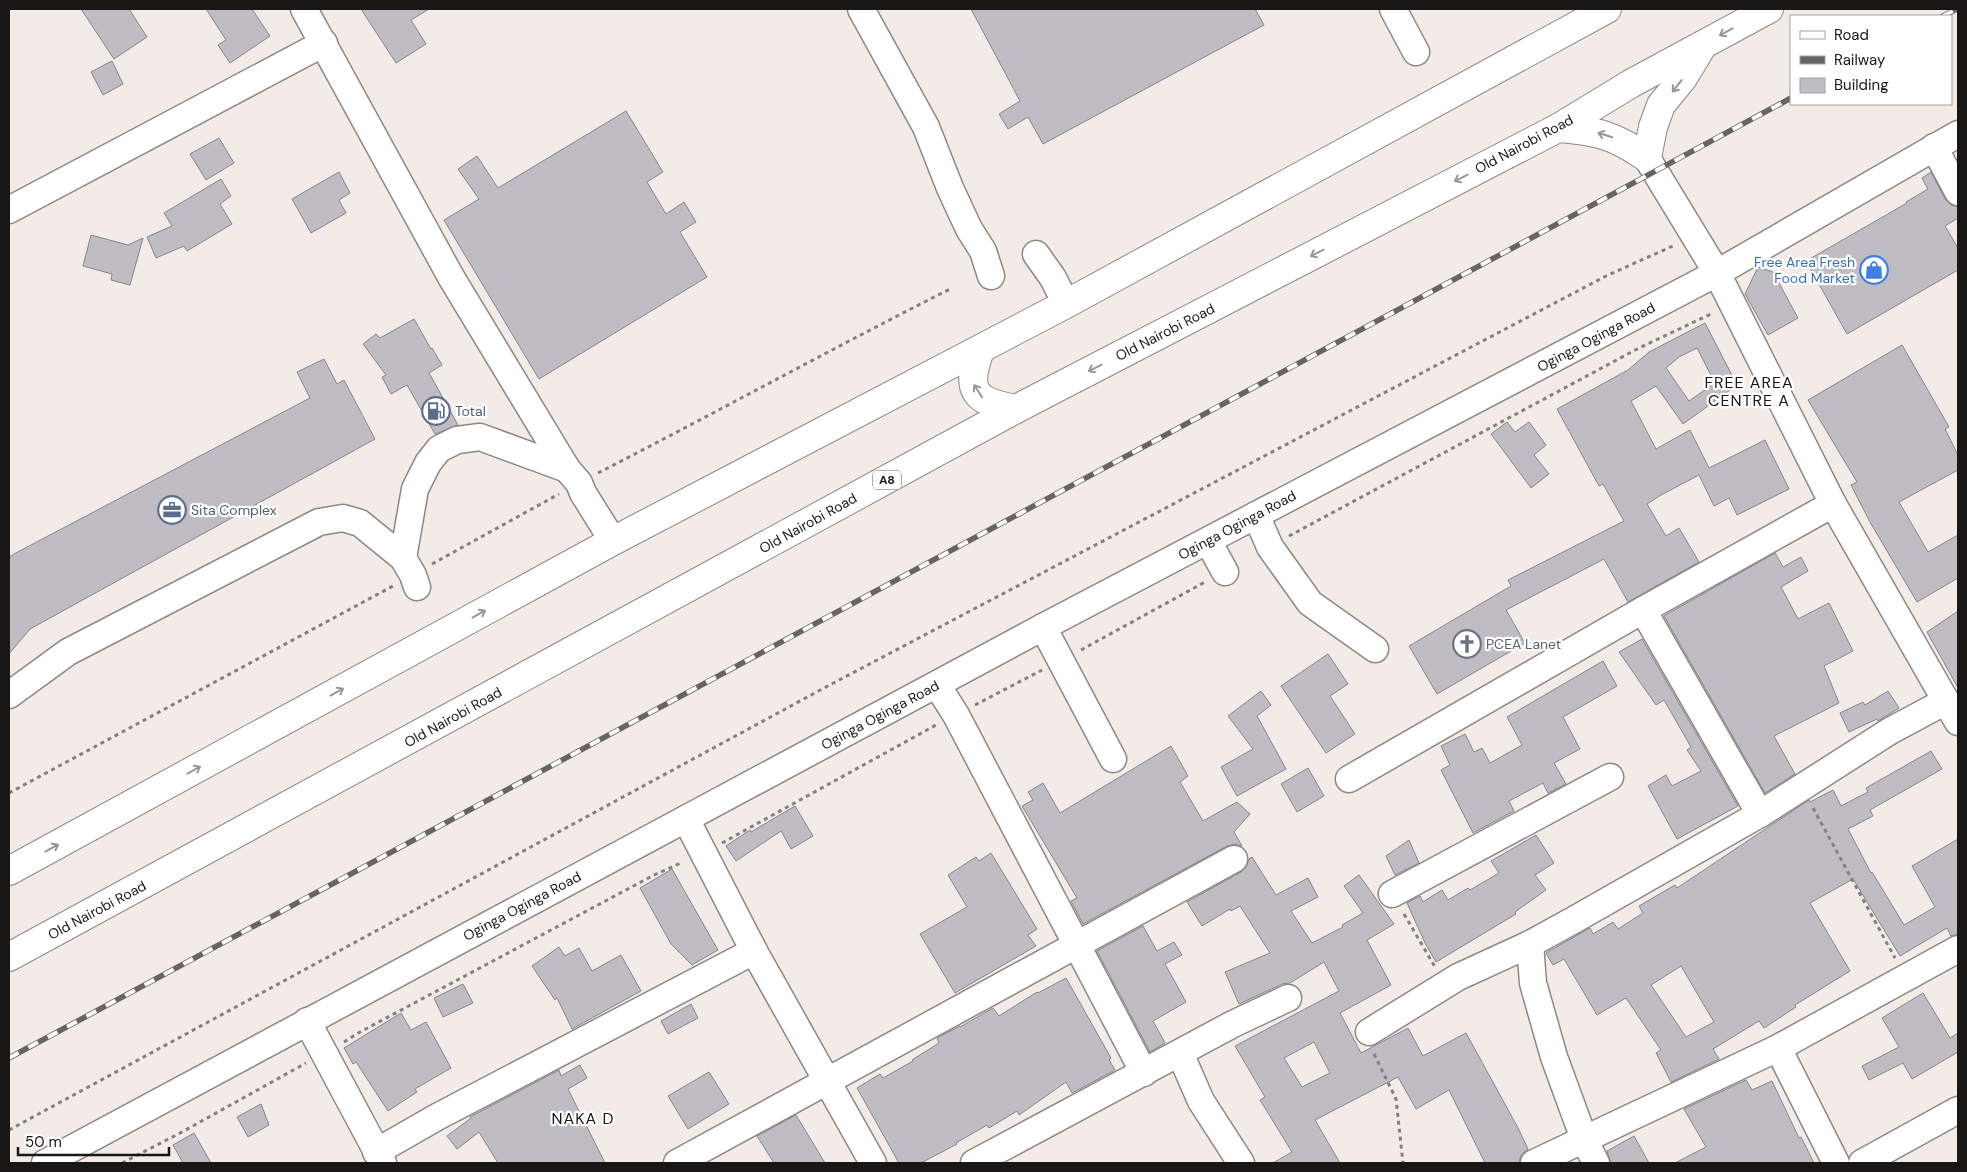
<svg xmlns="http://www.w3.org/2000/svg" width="1967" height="1172" viewBox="0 0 1967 1172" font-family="'DM Sans',sans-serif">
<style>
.building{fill:#bfbdc3;stroke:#87858b;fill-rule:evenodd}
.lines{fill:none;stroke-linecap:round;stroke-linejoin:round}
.minor-casing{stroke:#8e8885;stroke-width:29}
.highway-casing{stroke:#8e8885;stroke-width:30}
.path{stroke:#84807d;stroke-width:3;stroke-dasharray:4 4;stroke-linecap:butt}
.minor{stroke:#fff;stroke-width:26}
.highway{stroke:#fff;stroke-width:28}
.rail-casing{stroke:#676461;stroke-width:5.5}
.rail{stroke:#fff;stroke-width:4;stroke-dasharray:11;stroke-linecap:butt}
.oneway{stroke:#989796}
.labels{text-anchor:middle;stroke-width:4.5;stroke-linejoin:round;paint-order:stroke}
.shield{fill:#fff;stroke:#5e5d5c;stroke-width:1}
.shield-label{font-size:12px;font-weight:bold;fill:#191716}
.street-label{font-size:14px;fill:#191716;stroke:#fff}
.shop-label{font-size:14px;fill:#366cbe;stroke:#fff;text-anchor:end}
.service-label{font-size:14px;fill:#4e5e75;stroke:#fff;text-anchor:start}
.worship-label{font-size:14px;fill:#5b616d;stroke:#fff;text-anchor:start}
.quarter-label{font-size:16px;letter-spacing:1px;fill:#191716;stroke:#fff}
</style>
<rect width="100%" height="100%" fill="#f2ebe7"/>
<!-- building -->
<g class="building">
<path d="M81 9H129L147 37 114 59Z"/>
<path d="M206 9H252L270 36 230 63 218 45 226 40Z"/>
<path d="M361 9H429L411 20 426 44 396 63Z"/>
<path d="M971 9H1255L1264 25 1043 144 1028 117 1008 129 999 114 1020 101Z"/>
<path d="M112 61 123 84 103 95 91 72Z"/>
<path d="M626 111 663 172 647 182 666 214 684 202 696 222 680 232 707 277 539 379 444 220 479 199 458 169 477 156 498 188Z"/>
<path d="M219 138 234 163 206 180 190 154Z"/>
<path d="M339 172 350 193 339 200 346 213 311 233 292 199Z"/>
<path d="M1931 172 1945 199 1951 205 1958 207V218L1945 226 1958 248V270L1847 334 1806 261 1907 203 1906 202 1928 189 1922 178Z"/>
<path d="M221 179 231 196 220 204 232 224 187 251 184 246 156 258 147 237 172 226 164 213Z"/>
<path d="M91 235 128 245 143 238 130 285 111 280 112 274 83 266Z"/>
<path d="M1758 267 1773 272 1798 318 1768 335 1745 294Z"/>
<path d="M414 319 431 349 432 348 442 365 429 373 458 425 435 434 407 385 391 394 382 377 386 375 363 344 376 334 380 338Z"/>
<path d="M1705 323 1737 385 1683 424 1656 386 1631 401 1656 449 1690 430 1709 468 1765 440 1789 489 1737 515 1729 498 1714 506 1699 475 1661 495 1647 504 1666 536 1679 528 1699 562 1628 602 1604 559 1506 610 1525 643 1437 694 1409 646 1511 586 1508 580 1624 521 1603 484 1599 486 1557 409 1628 370 1649 352ZM1697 348 1715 383 1689 401 1666 368 1679 357Z"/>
<path d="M1902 345 1949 427 1945 429 1958 455V470L1899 502 1928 552 1958 535V578L1917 602 1870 522 1851 485 1857 482 1808 400Z"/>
<path d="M324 359 337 384 344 380 375 439 30 629 9 654V559L12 555 310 398 297 372Z"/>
<path d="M1507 422 1515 432 1529 422 1546 445 1534 455 1549 474 1531 488 1491 434Z"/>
<path d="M1775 553 1783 567 1801 557 1808 571 1781 587 1798 619 1829 603 1853 651 1824 666 1839 703 1774 736 1795 774 1765 793 1664 616Z"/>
<path d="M1958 611V688L1927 632Z"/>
<path d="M1642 639 1738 806 1677 839 1648 786 1666 775 1672 786 1701 771 1687 750 1691 747 1664 700 1656 705 1619 652Z"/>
<path d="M1328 654 1348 684 1330 696 1355 734 1326 753 1281 686Z"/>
<path d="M1603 661 1617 686 1563 717 1580 749 1554 763 1566 784 1548 793 1543 783 1509 801 1514 811 1473 833 1441 770 1450 765 1441 746 1465 734 1474 752 1482 748 1490 763 1522 745 1507 717Z"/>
<path d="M1261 691 1271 705 1257 716 1286 769 1237 796 1221 767 1253 749 1228 716Z"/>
<path d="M1888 691 1899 708 1878 721 1877 719 1849 732 1840 713 1863 702 1865 705Z"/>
<path d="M1171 746 1188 776 1180 782 1203 821 1237 802 1250 814 1234 832 1242 846 1235 844 1227 846 1083 924 1071 901 1077 898 1022 806 1033 800 1028 792 1043 783 1060 813Z"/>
<path d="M1931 751 1942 769 1870 810 1873 816 1848 829 1871 873 1872 872 1904 925 1935 907 1912 866 1958 839V934L1951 936 1947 928 1900 956 1853 879 1810 903 1850 971 1795 1005 1796 1007 1764 1028 1759 1021 1713 1049 1719 1059 1671 1082 1656 1053 1661 1050 1626 998 1597 1015 1564 959 1553 965 1546 953 1590 928 1593 934 1613 922 1618 929 1643 913 1639 906 1675 885 1677 888 1809 800 1810 802 1833 790 1841 806 1868 792 1866 788ZM1681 966 1714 1022 1686 1037 1651 985Z"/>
<path d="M1308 768 1324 796 1297 812 1281 784Z"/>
<path d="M795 806 813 836 791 849 781 831 736 861 726 846 750 830 751 832Z"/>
<path d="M1536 835 1554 863 1535 875 1546 890 1515 912 1516 914 1436 962 1425 943 1407 903 1420 896 1423 902 1442 890 1448 900 1468 888 1470 890 1499 873 1491 861Z"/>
<path d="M1409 840 1419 863 1395 875 1386 856Z"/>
<path d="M991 853 1037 929 1028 935 1036 946 955 993 920 934 967 907 948 875 976 857 979 861Z"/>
<path d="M1252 857 1276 895 1308 878 1318 897 1291 911 1312 943 1343 927 1342 925 1363 913 1344 886 1359 875 1394 924 1367 940 1391 985 1340 1013 1361 1053 1408 1028 1423 1056 1466 1033 1518 1128 1528 1149 1521 1155 1519 1163H1485L1449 1090 1416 1109 1398 1077 1315 1120 1340 1163H1273L1292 1152 1260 1100 1265 1097 1235 1046 1339 991 1324 962 1290 983 1282 984 1239 1004 1225 972 1270 953 1240 906 1231 911 1230 909 1202 926 1187 902 1241 872 1246 867 1249 859ZM1314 1042 1330 1073 1302 1087 1284 1058Z"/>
<path d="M672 869 718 950 692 965 671 944 640 888Z"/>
<path d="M1143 926 1157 951 1174 942 1182 955 1165 964 1186 1002 1153 1021 1165 1043 1150 1052 1097 951Z"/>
<path d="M559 947 565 956 579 948 592 971 621 955 641 991 572 1029 557 998 555 1000 532 966Z"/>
<path d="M1066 978 1111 1058 1109 1060 1115 1070 1072 1093 1066 1082 1019 1115 1017 1111 989 1128 987 1125 956 1143 957 1144 921 1163H899L857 1088 880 1074 883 1078 913 1061 912 1060 939 1043 937 1038 960 1026V1027L993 1008 999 1016 1037 992 1038 993Z"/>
<path d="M463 984 473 1003 443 1017 434 998Z"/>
<path d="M1923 993 1950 1038 1958 1033V1052L1912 1079 1903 1063 1869 1080 1862 1066 1899 1047 1882 1018Z"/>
<path d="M691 1004 698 1018 668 1034 661 1021Z"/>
<path d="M401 1013 411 1030 426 1022 451 1068 415 1089 417 1092 388 1111 356 1062 353 1064 344 1048Z"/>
<path d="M580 1065 587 1078 568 1089 605 1163H498L479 1132 457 1149 447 1136 471 1118 470 1117 559 1070 561 1076Z"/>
<path d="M709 1072 729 1104 688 1129 668 1096Z"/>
<path d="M1746 1080 1752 1090 1772 1081 1799 1138 1801 1137 1814 1163H1675L1706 1147 1684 1109Z"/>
<path d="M261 1104 269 1125 248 1137 237 1117Z"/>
<path d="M796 1115 825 1163H774L757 1136Z"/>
<path d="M194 1133 211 1163H183L173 1145Z"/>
<path d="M1634 1136 1649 1163H1611L1607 1151Z"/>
</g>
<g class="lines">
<defs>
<g id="minor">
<path d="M304 9 451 277 567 469 579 483 583 493 613 541"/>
<path d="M861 9 926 127 950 188 969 229 983 251 991 276"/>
<path d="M1393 9 1416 52"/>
<path d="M1934 147 1958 192"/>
<path d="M1647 158 1717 273 1833 504 1958 722"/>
<path d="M9 210 324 43"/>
<path d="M1036 254 1053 278 1066 304"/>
<path d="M1256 515 1270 547 1310 603 1375 649"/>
<path d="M1208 541 1225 572"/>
<path d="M403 558 415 489 428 463 439 449 457 440 480 437 567 469"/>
<path d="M1643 610 1760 814"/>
<path d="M1043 627 1113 759"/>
<path d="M937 685 956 715 1144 1073"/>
<path d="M9 695 68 652 319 522 343 518 360 523 403 558 413 575 417 587"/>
<path d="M1349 779 1643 610 1833 504"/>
<path d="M686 819 754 951 873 1163"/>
<path d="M1392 894 1610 777"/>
<path d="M1530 944 1533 983 1554 1057 1584 1139 1596 1163"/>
<path d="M307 1021 383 1163"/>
<path d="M1369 1032 1458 977 1530 944 1572 921 1760 814 1890 731 1946 701"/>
<path d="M1778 1048 1836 1163"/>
<path d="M1180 1053 1201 1101 1241 1163"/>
<path d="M376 1152 437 1117 754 951"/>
<path d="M45 1163 1043 627 1717 273 1958 134"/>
<path d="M677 1163 1234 859"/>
<path d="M974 1163 1233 1024 1288 998"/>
<path d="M1534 1163 1778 1048 1958 949"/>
<path d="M1862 1163 1958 1110"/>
</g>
<g id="highway">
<path d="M1558 128C1597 131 1614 135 1647 158L1653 127 1661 105 1683 78 1703 45"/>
<path d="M980 350C965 392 974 401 1016 409"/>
<path d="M9 871 613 541 1066 304 1607 9"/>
<path d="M9 957 1016 409 1558 128 1632 83 1769 9"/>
</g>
</defs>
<!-- minor casing -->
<use href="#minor" class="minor-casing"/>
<!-- highway casing -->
<use href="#highway" class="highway-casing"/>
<!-- path -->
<g class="path">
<path d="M598 473C717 412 833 348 952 288"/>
<path d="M1289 536 1639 348 1713 313"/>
<path d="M432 564 559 494"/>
<path d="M1081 650 1205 582"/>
<path d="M975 705 1042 670"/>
<path d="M9 793 393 586"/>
<path d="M1813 808 1895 958"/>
<path d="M722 843 936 725"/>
<path d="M1404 914 1435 967"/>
<path d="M344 1042 360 1032 654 875 683 862"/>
<path d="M1374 1054 1396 1099 1403 1163"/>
<path d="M9 1130 824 688 1606 276 1675 245"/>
<path d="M122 1163 182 1132 306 1063"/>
</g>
<!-- minor -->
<use href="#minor" class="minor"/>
<!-- highway -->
<use href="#highway" class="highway"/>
<defs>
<g id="rail">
<path d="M1943 16 1957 9"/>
<path d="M9 1058 1791 98"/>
</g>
</defs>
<!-- rail casing -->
<use href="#rail" class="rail-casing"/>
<!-- rail -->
<use href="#rail" class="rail"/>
</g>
<!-- one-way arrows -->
<defs><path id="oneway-shaft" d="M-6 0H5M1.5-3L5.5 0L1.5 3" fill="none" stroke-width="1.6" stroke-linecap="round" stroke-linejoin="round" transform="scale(1.25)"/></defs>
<g class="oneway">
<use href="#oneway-shaft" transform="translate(1726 32) rotate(151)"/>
<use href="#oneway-shaft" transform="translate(1677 86) rotate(128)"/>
<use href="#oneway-shaft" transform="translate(1605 135) rotate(-162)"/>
<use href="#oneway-shaft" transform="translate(1461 178) rotate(153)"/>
<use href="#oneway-shaft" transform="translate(1317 253) rotate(153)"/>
<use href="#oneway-shaft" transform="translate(1095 368) rotate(153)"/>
<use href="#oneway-shaft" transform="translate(978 391) rotate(-123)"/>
<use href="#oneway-shaft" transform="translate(479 614) rotate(-29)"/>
<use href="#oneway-shaft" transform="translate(337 692) rotate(-29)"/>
<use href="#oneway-shaft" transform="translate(194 770) rotate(-29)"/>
<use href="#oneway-shaft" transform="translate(52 848) rotate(-29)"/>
</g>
<!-- icons -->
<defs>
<symbol id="shop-ring" viewBox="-11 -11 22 22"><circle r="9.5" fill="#fff" stroke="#3f7fe0" stroke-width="1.5"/><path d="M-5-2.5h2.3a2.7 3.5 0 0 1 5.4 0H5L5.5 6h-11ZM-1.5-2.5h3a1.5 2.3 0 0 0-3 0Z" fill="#3f7fe0"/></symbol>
<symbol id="fuel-ring" viewBox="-11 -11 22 22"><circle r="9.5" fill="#fff" stroke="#5c6f8a" stroke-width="1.5"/><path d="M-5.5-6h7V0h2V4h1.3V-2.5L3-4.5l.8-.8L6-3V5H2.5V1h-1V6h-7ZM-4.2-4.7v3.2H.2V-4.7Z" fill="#5c6f8a"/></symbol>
<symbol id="office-ring" viewBox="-11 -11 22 22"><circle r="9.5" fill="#fff" stroke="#5c6f8a" stroke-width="1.5"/><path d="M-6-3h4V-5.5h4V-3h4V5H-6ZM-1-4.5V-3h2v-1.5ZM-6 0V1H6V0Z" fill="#5c6f8a"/></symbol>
<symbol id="church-ring" viewBox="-11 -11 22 22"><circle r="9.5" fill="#fff" stroke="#6b7280" stroke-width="1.5"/><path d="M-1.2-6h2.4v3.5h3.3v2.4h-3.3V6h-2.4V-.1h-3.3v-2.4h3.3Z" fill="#6b7280"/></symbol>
</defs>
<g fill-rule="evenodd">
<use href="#shop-ring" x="1858" y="254" width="32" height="32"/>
<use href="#fuel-ring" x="420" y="395" width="32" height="32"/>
<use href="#office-ring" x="156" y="494" width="32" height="32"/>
<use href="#church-ring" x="1451" y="628" width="32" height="32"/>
</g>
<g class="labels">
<!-- shield labels -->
<rect class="shield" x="873" y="470.5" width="28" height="19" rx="4"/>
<g class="shield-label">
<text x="887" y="484">A8</text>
</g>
<!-- street labels -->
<g class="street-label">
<text transform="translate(1524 144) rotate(-28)" y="5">Old Nairobi Road</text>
<text transform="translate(1165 332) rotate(-27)" y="5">Old Nairobi Road</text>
<text transform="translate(1596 337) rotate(-28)" y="5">Oginga Oginga Road</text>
<text transform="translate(808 523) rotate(-29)" y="5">Old Nairobi Road</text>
<text transform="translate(1237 525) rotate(-28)" y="5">Oginga Oginga Road</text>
<text transform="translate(880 715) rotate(-28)" y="5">Oginga Oginga Road</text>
<text transform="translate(453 717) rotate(-29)" y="5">Old Nairobi Road</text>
<text transform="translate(522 906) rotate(-28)" y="5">Oginga Oginga Road</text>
<text transform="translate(97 910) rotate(-28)" y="5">Old Nairobi Road</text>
</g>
<!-- shop labels -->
<g class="shop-label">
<text x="1855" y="267">Free Area Fresh<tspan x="1855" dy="16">Food Market</tspan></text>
</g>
<!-- service labels -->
<g class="service-label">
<text x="455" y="416">Total</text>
<text x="191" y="515">Sita Complex</text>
</g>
<!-- worship labels -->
<g class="worship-label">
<text x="1486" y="649">PCEA Lanet</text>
</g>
<!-- quarter labels -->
<g class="quarter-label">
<text x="1749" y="388">FREE AREA<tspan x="1749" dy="18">CENTRE A</tspan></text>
<text x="583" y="1124">NAKA D</text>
</g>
</g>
<!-- border -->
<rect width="1967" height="1172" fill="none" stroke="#191716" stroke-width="20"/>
<!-- legend -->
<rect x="1790" y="15" width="162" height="90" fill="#ffffff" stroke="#a3a2a2"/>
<rect x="1800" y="31" width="25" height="8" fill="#ffffff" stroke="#a3a2a2"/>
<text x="1834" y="40" font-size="15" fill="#191716">Road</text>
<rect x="1800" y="56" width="25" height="8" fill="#676461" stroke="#a3a2a2"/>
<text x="1834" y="65" font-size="15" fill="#191716">Railway</text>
<rect x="1800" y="78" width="25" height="15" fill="#bfbdc3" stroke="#a3a2a2"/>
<text x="1834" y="90" font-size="15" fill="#191716">Building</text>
<!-- scale -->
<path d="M18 1147v8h151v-8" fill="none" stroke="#191716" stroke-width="2.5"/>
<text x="25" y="1147" font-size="15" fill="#191716" stroke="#ffffff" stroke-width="4" paint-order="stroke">50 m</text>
</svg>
